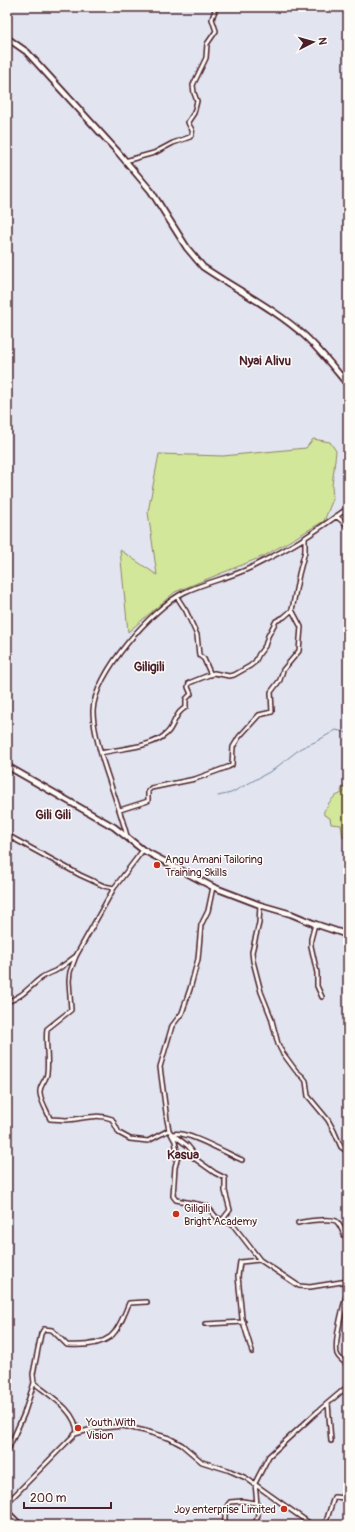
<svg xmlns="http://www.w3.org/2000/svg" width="355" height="1532" font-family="Pangolin,sans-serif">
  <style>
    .green { fill: #d3e79b; stroke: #8e8363 }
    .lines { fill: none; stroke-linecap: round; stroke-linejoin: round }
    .stream { stroke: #7686a2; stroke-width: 1 }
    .street-casing { stroke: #4a1f2b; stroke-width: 6 }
    .secondary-casing { stroke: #4a1f2b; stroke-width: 8 }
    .street { stroke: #fdfcf7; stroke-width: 3 }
    .secondary { stroke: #fdfcf7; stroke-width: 4.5 }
    .poi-dot { fill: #c8321e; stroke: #fdfcf7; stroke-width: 1.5 }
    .labels { text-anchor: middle; stroke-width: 3; stroke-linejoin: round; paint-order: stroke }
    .poi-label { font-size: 11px; fill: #4a1f2b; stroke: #fdfcf7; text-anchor: start }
    .quarter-label { font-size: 13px; font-weight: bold; fill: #4a1f2b; stroke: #fdfcf7 }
  </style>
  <rect width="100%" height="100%" fill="#e2e5f0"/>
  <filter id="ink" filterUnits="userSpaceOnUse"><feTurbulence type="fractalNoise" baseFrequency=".025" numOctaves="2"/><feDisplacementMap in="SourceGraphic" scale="8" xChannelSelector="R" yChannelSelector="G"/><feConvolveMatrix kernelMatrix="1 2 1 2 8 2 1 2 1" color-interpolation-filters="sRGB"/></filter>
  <g filter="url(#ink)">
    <!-- green -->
    <path class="green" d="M313,439L330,442L336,451L332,486L333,499L324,521L264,556L175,592L128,632L120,550L157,575L148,512L159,454L223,456L306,448Z
      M343,787H346L345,792L347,793L348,792V840L347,838L343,837L341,825L331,824L330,818L324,815C323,811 325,808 329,806L328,804L334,797L342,793L341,790Z"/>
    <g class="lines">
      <!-- stream -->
      <path class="stream" d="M218,796L231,793L273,770L301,748L317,741L336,730L348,733"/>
      <!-- street casing -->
      <g class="street-casing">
        <path id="street" d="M7,48L9,40
          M125,161L154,153L173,143L190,137C196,130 189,128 188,122L194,113L197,101L194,93L193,85L206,58L207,44L216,31L212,19L216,7
          M336,516L348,526
          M177,597L186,611L197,635L199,655L204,659L211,675
          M101,753C120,748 151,748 166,734C172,729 173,722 177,716C179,712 183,709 186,707V699L191,694L188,687L189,683L214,673L229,676L234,675L250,666L255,662L259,654L265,646L268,636L276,621L284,617L292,610
          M120,810L148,801V791L151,788L195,779L228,767L232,765L233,747L239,737L259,715L272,712L271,692L280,680L283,670L299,651L301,627L292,610L299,574L305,551V538
          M7,835L80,875L104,886L114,888L143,850
          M127,836C120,810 110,784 102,758C98,743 93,727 93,711C94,674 153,607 185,592C206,582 229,578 250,568C269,558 288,549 306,537C320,528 334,518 348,508
          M213,887L208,911L201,925L198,959L190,989L182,1013L172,1026L160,1067L167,1120L169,1130L175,1141L178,1156L175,1167L173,1196L176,1200L207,1206L216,1217L233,1225L260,1260L299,1286L310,1287L348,1281
          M114,888L76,956L70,972L69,981L71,1010L47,1029C45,1043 49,1058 47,1073C47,1080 39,1085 40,1093C41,1102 47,1110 50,1119C56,1119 61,1120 66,1120C82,1119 96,1113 112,1119L119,1133L130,1139L148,1141L169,1130
          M260,905L259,923L252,952L253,961L261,992L271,1017L278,1044L282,1052L296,1071L303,1077L306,1081L308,1096L328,1120L334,1131L341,1147L348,1152
          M315,924L311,939V946L317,973V986L322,997
          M7,1002C24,996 28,988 41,978C45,975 50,973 55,971C62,967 69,961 76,956
          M171,1133L188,1146L192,1151L194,1158L215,1173L225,1178V1191L230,1210L223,1219
          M173,1134C186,1130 228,1154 242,1160
          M298,1223C305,1221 329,1218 336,1221C340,1224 342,1230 344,1235L348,1236
          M348,1289C344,1303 334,1341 337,1354C339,1359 344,1362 348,1365
          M205,1324L244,1322
          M252,1352L242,1318L238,1276L240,1262L260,1260
          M328,1403L331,1441
          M77,1433C77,1411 49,1395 34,1383L33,1374L41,1334L44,1329L52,1330L67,1345C81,1346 99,1345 110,1337C119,1330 125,1313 129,1303L147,1302
          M7,1452L24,1414L34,1383
          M7,1503L75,1434L92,1429L123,1426L145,1431L169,1438L182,1445L202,1462L228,1470L246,1478L312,1525
          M225,1525C225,1517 224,1508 230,1502L242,1501L256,1503
          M255,1525L258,1515L255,1483L269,1456L316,1413L348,1386
          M325,1525L334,1497L346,1498V1479L348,1476"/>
      </g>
      <!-- secondary casing -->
      <g class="secondary-casing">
        <path id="secondary" d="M7,38L27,52L117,151L151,191L187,248L203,267C237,290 275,309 305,336C321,351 334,368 348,385
          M7,766L114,827L143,850L213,887L260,905L291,914L315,924L348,935
          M7,1512L20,1525"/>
      </g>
      <!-- street -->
      <use href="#street" class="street"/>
      <!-- secondary -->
      <use href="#secondary" class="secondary"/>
    </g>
  </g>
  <!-- markers -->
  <g class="poi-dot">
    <circle cx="157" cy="865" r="4"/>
    <circle cx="176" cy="1214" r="4"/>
    <circle cx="78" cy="1428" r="4"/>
    <circle cx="284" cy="1509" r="4"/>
  </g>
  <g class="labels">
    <!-- poi labels -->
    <g class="poi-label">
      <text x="165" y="863">Angu Amani Tailoring<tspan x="165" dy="13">Training Skills</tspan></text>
      <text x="184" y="1212">Giligili<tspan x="184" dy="13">Bright Academy</tspan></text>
      <text x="86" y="1426">Youth With<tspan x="86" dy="13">Vision</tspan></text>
      <text x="276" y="1513" text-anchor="end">Joy enterprise Limited</text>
    </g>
    <!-- quarter labels -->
    <g class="quarter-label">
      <text x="265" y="365">Nyai Alivu</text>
      <text x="149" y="671">Giligili</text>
      <text x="53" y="819">Gili Gili</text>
      <text x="183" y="1159">Kasua</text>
    </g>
  </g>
  <!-- margin -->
  <rect width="355" height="1532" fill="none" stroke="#fdfcf7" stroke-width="24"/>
  <rect x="12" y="12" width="331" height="1508" fill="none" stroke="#4a1f2b" stroke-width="1.5" filter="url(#ink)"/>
  <!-- north arrow -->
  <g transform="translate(313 42) rotate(84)" stroke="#fdfcf7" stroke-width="3" paint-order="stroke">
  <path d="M0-3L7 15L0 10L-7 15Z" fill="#4a1f2b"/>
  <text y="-6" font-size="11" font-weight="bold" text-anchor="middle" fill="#4a1f2b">N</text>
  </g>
  <!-- scale -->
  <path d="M24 1502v6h87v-6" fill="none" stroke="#4a1f2b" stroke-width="2"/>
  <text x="30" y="1502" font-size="12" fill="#4a1f2b" stroke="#fdfcf7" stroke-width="3" paint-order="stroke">200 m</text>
</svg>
